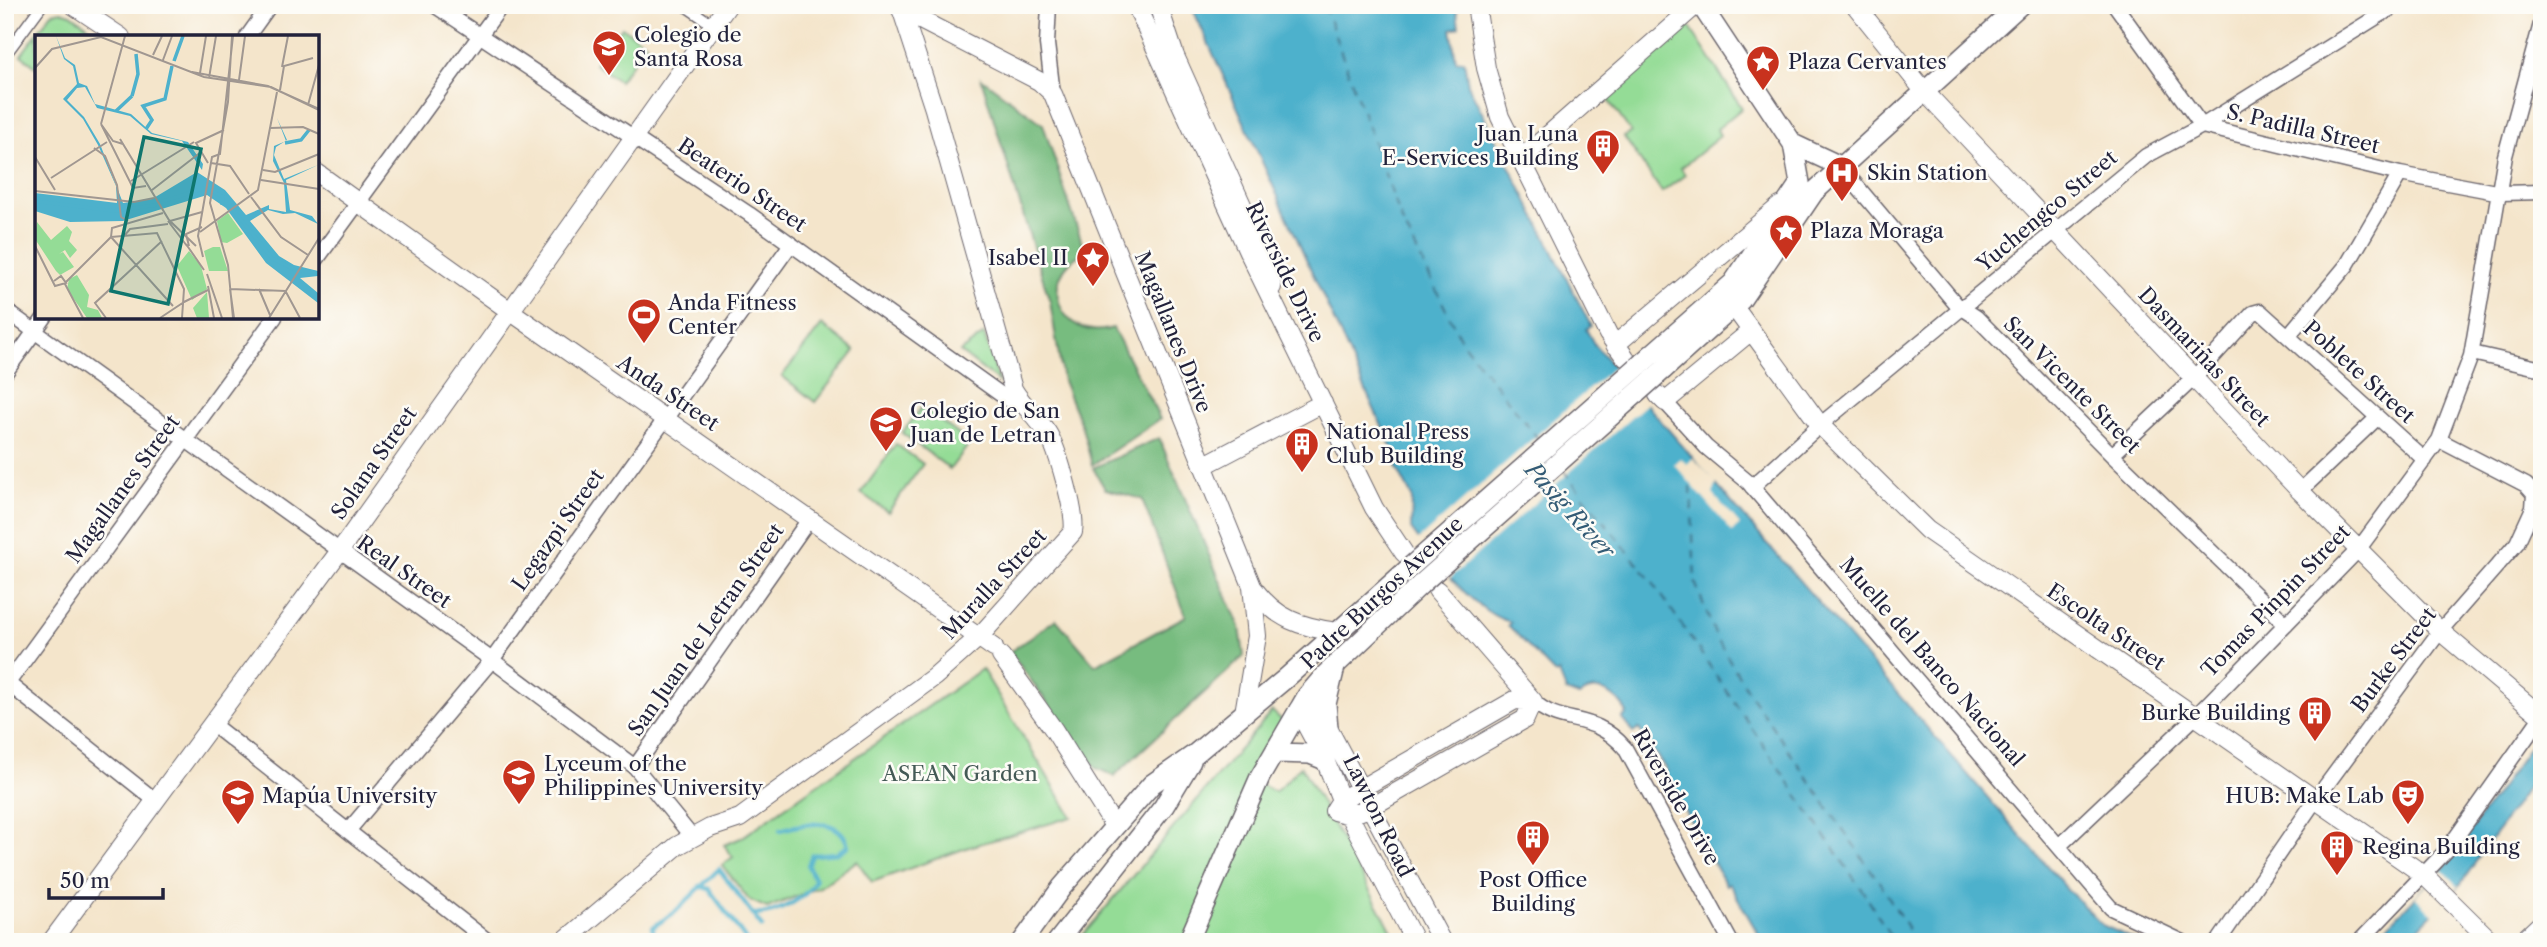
<svg xmlns="http://www.w3.org/2000/svg" width="2547" height="947" font-family="'Libre Caslon Text',serif">
  <style>
    .green { fill: #94dc96; stroke: #5b7f68; stroke-width: 2 }
    .forest { fill: #77bc7f; stroke: #4c6f5d; stroke-width: 2 }
    .water { fill: #4db1cc; stroke: #386a84; stroke-width: 2 }
    .pier { fill: #f4e5cb }
    .lines { fill: none; stroke-linecap: round; stroke-linejoin: round }
    .stream { stroke: #4db1cc; stroke-width: 4.5 }
    .ferry { stroke: #335b75; stroke-width: 2; stroke-dasharray: 9 7; stroke-linecap: butt }
    .pedestrian-casing { stroke: #6c666d; stroke-width: 13 }
    .minor-casing { stroke: #6c666d; stroke-width: 17 }
    .tertiary-casing { stroke: #6c666d; stroke-width: 20 }
    .secondary-casing { stroke: #6c666d; stroke-width: 22 }
    .primary-casing { stroke: #6c666d; stroke-width: 25 }
    .pedestrian { stroke: #fff; stroke-width: 10 }
    .minor { stroke: #fff; stroke-width: 14 }
    .tertiary { stroke: #fff; stroke-width: 18 }
    .secondary { stroke: #fff; stroke-width: 19 }
    .primary { stroke: #fff; stroke-width: 23 }
    .secondary-bridge-casing { stroke: #6c666d; stroke-width: 22; stroke-linecap: butt }
    .secondary-bridge { stroke: #fff; stroke-width: 19 }
    .labels { text-anchor: middle; stroke-width: 5; stroke-linejoin: round; paint-order: stroke }
    .poi-label { font-size: 21px; fill: #22223b; stroke: #fdfcf7; text-anchor: start }
    .street-label { font-size: 21px; fill: #22223b; stroke: #fdfcf7 }
    .park-label { font-size: 21px; fill: #445a56; stroke: #fdfcf7 }
    .water-label { font-size: 23px; font-style: italic; fill: #335b75; stroke: #fdfcf7 }
    .inset-river { fill: none; stroke: #4db1cc; stroke-width: 3.5 }
    .inset-road { fill: none; stroke: #a09791; stroke-width: 2 }
    .view { fill: #0f766e; fill-opacity: 0.15; stroke: #0f766e; stroke-width: 3.5 }
    .inset-edge { fill: none; stroke: #22223b; stroke-width: 3.5 }
  </style>
  <rect width="100%" height="100%" fill="#fdfcf7"/>
  <filter id="ink" filterUnits="userSpaceOnUse"><feTurbulence type="fractalNoise" baseFrequency=".0143" numOctaves="2"/><feDisplacementMap in="SourceGraphic" scale="14" xChannelSelector="R" yChannelSelector="G"/><feConvolveMatrix kernelMatrix="1 2 1 2 8 2 1 2 1" color-interpolation-filters="sRGB"/></filter>
  <filter id="wash" filterUnits="userSpaceOnUse"><feTurbulence type="fractalNoise" baseFrequency=".00686" numOctaves="4" result="noise"/><feDisplacementMap in="SourceGraphic" scale="28" xChannelSelector="R" yChannelSelector="G"/><feGaussianBlur stdDeviation="1.57" result="paint"/><feColorMatrix in="noise" values="0 0 0 0 0 0 0 0 0 0 0 0 0 0 0 0 0 1.4 0 .05"/><feComposite in="paint" operator="in"/></filter>
  <g filter="url(#wash)">
    <rect width="100%" height="100%" fill="#f4e5cb"/>
    <!-- green -->
    <path class="green" d="M61,11L71,14L103,37H37V68L21,55L52,13Z
      M1689,26L1742,108L1717,129L1720,136L1681,168L1685,175L1662,192L1624,137L1631,132L1606,97Z
      M622,27L646,44L619,81L595,64Z
      M822,325L855,351L815,402L782,376Z
      M984,334L999,382L960,352Z
      M922,407L970,443L950,469L902,433Z
      M896,444L923,464L888,512L861,493Z
      M982,669L1072,817L969,847L872,882L857,861L820,887L767,908L749,900L722,865L733,857L724,845L741,838Z
      M1272,711L1284,722L1254,781L1275,792L1301,766L1398,942H1077Z"/>
    <!-- forest -->
    <path class="forest" d="M981,78L1043,124L1085,252C1034,276 1060,344 1113,328L1160,419L1092,465L1082,427L1063,381L1050,302Z
      M1159,438L1240,627L1244,656L1114,776L1096,768L1010,652L1056,619L1095,665L1186,616L1142,499L1105,489L1093,468Z"/>
    <!-- water -->
    <path class="water" d="M1191,5H1456L1459,27L1451,29L1456,61L1464,60L1468,85L1591,326L1586,329L1594,344L2068,890L2102,925L2140,942H1763L1729,883L1726,885L1664,773L1667,771L1639,729L1633,733L1622,719L1627,713C1618,695 1597,681 1579,696L1566,691L1559,672L1555,674L1508,625L1511,622C1478,616 1430,556 1411,529L1412,497L1396,466L1399,464Z
      M2542,729V766L2459,886L2405,942H2372L2443,869Z"/>
    <!-- pier -->
    <path class="pier" d="M1617,364L1649,402L1449,579L1416,542Z
      M1681,458L1687,464L1693,458L1717,483L1713,494L1740,525L1732,532L1674,464Z
      M2443,870L2459,886L2434,915L2415,897Z"/>
    <g class="lines">
      <!-- stream -->
      <path class="stream" d="M700,886L709,889L746,940
        M752,914C771,917 808,899 815,880L808,866L812,855L837,853L848,846C840,814 802,824 780,830
        M653,942V927L675,912L719,869L762,927"/>
      <!-- ferry -->
      <path class="ferry" d="M1324,5L1402,221L1462,342L1540,441
        M1563,470L1656,587L1866,896L1894,942
        M1691,486L1695,582L1716,637L1749,693L1882,886L1916,942"/>
    </g>
  </g>
  <g filter="url(#ink)">
    <g class="lines">
      <!-- pedestrian casing -->
      <g class="pedestrian-casing">
        <path id="pedestrian" d="M684,5L713,25
          M5,55L42,5"/>
      </g>
      <!-- minor casing -->
      <g class="minor-casing">
        <path id="minor" d="M434,5L749,214L1010,401L1022,406
          M1049,5L1047,44L1053,94
          M2115,5L2202,126L2400,174L2501,193L2542,192
          M247,37L270,5
          M1840,166L1956,304L1976,317L2112,455L2286,624
          M317,259L502,5
          M5,310L492,660L635,767L692,837
          M2288,336L2347,265L2400,174
          M2472,353L2542,369
          M5,373L45,317
          M1665,402L1706,447L1748,482L2111,908L2183,942
          M2112,455L2193,379L2253,313L2260,311L2425,460
          M1752,487L1820,425L2146,156L2202,126L2396,5
          M2300,491L2377,418
          M5,681L156,801
          M5,687L275,317
          M1533,701C1562,728 1592,710 1625,748L1731,942
          M212,724L489,942
          M635,767L810,518
          M348,831L492,660L791,244
          M2059,846L2196,716L2358,550L2439,440L2471,356L2505,156L2542,20
          M2218,942L2316,799L2440,631L2517,543L2533,508L2534,494L2526,485L2439,440
          M2359,942L2447,850L2541,717"/>
      </g>
      <!-- tertiary casing -->
      <g class="tertiary-casing">
        <path id="tertiary" d="M73,5L121,37
          M1136,5L1248,251L1374,508L1404,553
          M1158,5L1175,56L1269,265L1272,287
          M1476,5L1486,68L1500,117L1608,334L1625,357
          M1855,5L1925,92L2300,491L2440,631L2542,717
          M901,10L1039,81L1053,94L1252,586L1257,636L1244,713
          M1521,159L1696,5
          M317,173L510,311L994,648
          M1734,307L1820,425L1927,530L2424,875L2492,942
          M1615,345L1780,206
          M1658,395L1665,402L1751,331
          M1203,466L1323,403
          M1254,589C1276,619 1301,627 1337,632
          M1437,590L1533,701
          M1001,656L1054,730L1114,826
          M1307,696L1328,728L1442,942
          M1515,700L1533,701L1525,719L1369,808L1350,815L1334,811L1341,800Z
          M1298,710L1325,760L1341,800L1415,942
          M51,942L339,552L728,5
          M563,942L677,846L710,828L740,818L934,677L979,637L1073,532C1077,515 1057,447 1047,432C1036,416 1023,406 1013,389L934,109L900,5"/>
      </g>
      <!-- secondary casing -->
      <g class="secondary-casing">
        <path id="secondary" d="M1793,144L1840,166
          M1650,356L1733,283L1800,183L1793,144L1701,5
          M1663,370L1741,300L1814,192L2020,5
          M1328,728L1326,704L1335,667
          M1276,753L1310,754L1325,760
          M1022,942L1062,887L1152,784L1195,754L1285,679L1408,569
          M1057,942L1164,806L1191,761
          M1188,942L1260,777L1307,696L1325,675L1421,584"/>
      </g>
      <!-- primary casing -->
      <g class="primary-casing">
        <path id="primary" d="M2525,942L2542,926"/>
      </g>
      <!-- pedestrian -->
      <use href="#pedestrian" class="pedestrian"/>
      <!-- minor -->
      <use href="#minor" class="minor"/>
      <!-- tertiary -->
      <use href="#tertiary" class="tertiary"/>
      <!-- secondary -->
      <use href="#secondary" class="secondary"/>
      <!-- primary -->
      <use href="#primary" class="primary"/>
      <!-- secondary-bridge casing -->
      <g class="secondary-bridge-casing">
        <path id="secondary-bridge" d="M1408,569L1650,356
          M1421,584L1663,370"/>
      </g>
      <!-- secondary-bridge -->
      <use href="#secondary-bridge" class="secondary-bridge"/>
    </g>
  </g>
  <!-- icons -->
  <defs>
    <g id="university-pin" transform="scale(1.75)"><path d="M0 17L-7.5 6A9.5 9.5 0 1 1 7.5 6Z" fill="#c8321e" stroke="#fdfcf7"/><path d="M0-5L7-2L0 1L-7-2ZM-4 1L0 2.5L4 1V4Q0 6-4 4Z" fill="#fff"/></g>
    <g id="sight-pin" transform="scale(1.75)"><path d="M0 17L-7.5 6A9.5 9.5 0 1 1 7.5 6Z" fill="#c8321e" stroke="#fdfcf7"/><path d="M0-6L1.8-2.2L6-1.7L2.9 1.2L3.7 5.4L0 3.3L-3.7 5.4L-2.9 1.2L-6-1.7L-1.8-2.2Z" fill="#fff"/></g>
    <g id="building-pin" transform="scale(1.75)"><path d="M0 17L-7.5 6A9.5 9.5 0 1 1 7.5 6Z" fill="#c8321e" stroke="#fdfcf7"/><path d="M-4-6H4V6H1V3H-1V6H-4ZM-2.5-4.3h1.7v1.8h-1.7ZM.8-4.3h1.7v1.8H.8ZM-2.5-1h1.7V.8h-1.7ZM.8-1h1.7V.8H.8Z" fill="#fff"/></g>
    <g id="hospital-pin" transform="scale(1.75)"><path d="M0 17L-7.5 6A9.5 9.5 0 1 1 7.5 6Z" fill="#c8321e" stroke="#fdfcf7"/><path d="M-5-5h3v3.5h4V-5h3V5h-3V1.5h-4V5h-3Z" fill="#fff"/></g>
    <g id="stadium-pin" transform="scale(1.75)"><path d="M0 17L-7.5 6A9.5 9.5 0 1 1 7.5 6Z" fill="#c8321e" stroke="#fdfcf7"/><path d="M0-5a6.5 5 0 1 0 0 10a6.5 5 0 1 0 0-10ZM-3.5-1.8h7v3.6h-7Z" fill="#fff"/></g>
    <g id="theatre-pin" transform="scale(1.75)"><path d="M0 17L-7.5 6A9.5 9.5 0 1 1 7.5 6Z" fill="#c8321e" stroke="#fdfcf7"/><path d="M-5-5.5Q0-4 5-5.5V0Q5 5 0 6Q-5 5-5 0ZM-3.3-2.5H-1v1.5H-3.3ZM1-2.5H3.3v1.5H1ZM-2.8 1Q0 5.5 2.8 1Z" fill="#fff"/></g>
  </defs>
  <g fill-rule="evenodd">
    <use href="#university-pin" x="609" y="47"/>
    <use href="#sight-pin" x="1763" y="62"/>
    <use href="#building-pin" x="1603" y="146"/>
    <use href="#hospital-pin" x="1842" y="173"/>
    <use href="#sight-pin" x="1786" y="231"/>
    <use href="#sight-pin" x="1093" y="258"/>
    <use href="#stadium-pin" x="644" y="315"/>
    <use href="#university-pin" x="886" y="423"/>
    <use href="#building-pin" x="1302" y="444"/>
    <use href="#building-pin" x="2315" y="713"/>
    <use href="#university-pin" x="519" y="776"/>
    <use href="#university-pin" x="238" y="796"/>
    <use href="#theatre-pin" x="2408" y="796"/>
    <use href="#building-pin" x="1533" y="837"/>
    <use href="#building-pin" x="2337" y="847"/>
  </g>
  <g class="labels">
    <!-- poi labels -->
    <g class="poi-label">
      <text x="634" y="42">Colegio de<tspan x="634" dy="24">Santa Rosa</tspan></text>
      <text x="1788" y="69">Plaza Cervantes</text>
      <text x="1578" y="141" text-anchor="end">Juan Luna<tspan x="1578" dy="24">E-Services Building</tspan></text>
      <text x="1867" y="180">Skin Station</text>
      <text x="1810" y="238">Plaza Moraga</text>
      <text x="1068" y="265" text-anchor="end">Isabel II</text>
      <text x="668" y="310">Anda Fitness<tspan x="668" dy="24">Center</tspan></text>
      <text x="910" y="418">Colegio de San<tspan x="910" dy="24">Juan de Letran</tspan></text>
      <text x="1326" y="439">National Press<tspan x="1326" dy="24">Club Building</tspan></text>
      <text x="2290" y="720" text-anchor="end">Burke Building</text>
      <text x="544" y="771">Lyceum of the<tspan x="544" dy="24">Philippines University</tspan></text>
      <text x="262" y="803">Mapúa University</text>
      <text x="2384" y="803" text-anchor="end">HUB: Make Lab</text>
      <text x="2362" y="854">Regina Building</text>
      <text x="1533" y="887" text-anchor="middle">Post Office<tspan x="1533" dy="24">Building</tspan></text>
    </g>
    <!-- street labels -->
    <g class="street-label">
      <text transform="translate(2303 129) rotate(13)" y="7">S. Padilla Street</text>
      <text transform="translate(742 185) rotate(34)" y="7">Beaterio Street</text>
      <text transform="translate(2047 211) rotate(-40)" y="7">Yuchengco Street</text>
      <text transform="translate(1285 272) rotate(64)" y="7">Riverside Drive</text>
      <text transform="translate(1173 332) rotate(68)" y="7">Magallanes Drive</text>
      <text transform="translate(2204 357) rotate(47)" y="7">Dasmariñas Street</text>
      <text transform="translate(2359 372) rotate(42)" y="7">Poblete Street</text>
      <text transform="translate(2072 385) rotate(45)" y="7">San Vicente Street</text>
      <text transform="translate(668 393) rotate(34)" y="7">Anda Street</text>
      <text transform="translate(374 463) rotate(-55)" y="7">Solana Street</text>
      <text transform="translate(123 489) rotate(-54)" y="7">Magallanes Street</text>
      <text transform="translate(558 530) rotate(-55)" y="7">Legazpi Street</text>
      <text transform="translate(404 572) rotate(35)" y="7">Real Street</text>
      <text transform="translate(994 584) rotate(-47)" y="7">Muralla Street</text>
      <text transform="translate(1382 593) rotate(-43)" y="7">Padre Burgos Avenue</text>
      <text transform="translate(2276 601) rotate(-46)" y="7">Tomas Pinpin Street</text>
      <text transform="translate(2106 627) rotate(34)" y="7">Escolta Street</text>
      <text transform="translate(706 630) rotate(-55)" y="7">San Juan de Letran Street</text>
      <text transform="translate(2394 660) rotate(-53)" y="7">Burke Street</text>
      <text transform="translate(1932 662) rotate(49)" y="7">Muelle del Banco Nacional</text>
      <text transform="translate(1676 797) rotate(60)" y="7">Riverside Drive</text>
      <text transform="translate(1378 816) rotate(64)" y="7">Lawton Road</text>
    </g>
    <!-- park labels -->
    <g class="park-label">
      <text x="960" y="781">ASEAN Garden</text>
    </g>
    <!-- water labels -->
    <g class="water-label">
      <text transform="translate(1570 510) rotate(48)" y="8">Pasig River</text>
    </g>
  </g>
  <!-- overview -->
  <g transform="translate(35 35)">
    <rect width="284" height="284" fill="#f4e5cb"/>
    <path d="M193,178L208,199L192,208L186,207L182,186ZM2,187L16,205L32,191L37,197L34,206L42,215L35,223L30,215L24,219L28,217L39,232L25,240L21,236L0,204ZM178,212H185L193,236H174L169,216ZM154,216L166,231L172,254L157,265L142,231ZM42,240L54,260L52,272L63,275L67,283H52L32,254L34,244ZM172,257L174,283H162L158,273Z" fill="#94dc96"/>
    <path d="M21,1L30,23L40,30L44,48L52,51L60,69L96,79L117,98L153,107L168,129L167,135L147,106L116,99L95,81L62,73L50,52L42,53L32,65L49,82L65,109L88,168L117,164L162,137L190,155L211,180L234,170V174L251,177L249,148L238,126L239,111L251,106L242,83L252,105L241,112L239,120L249,144L283,130L251,145L255,175L277,181L283,189L260,178L248,179L233,175L215,186L244,221L259,230L283,236V241L265,243L283,258V268L231,228L191,173L172,160L88,186L35,187L0,176V158L82,168L81,151L63,110L48,84L28,64L42,49L38,31L29,24Z" fill="#4db1cc"/>
    <path class="inset-river" d="M139,26L148,1M97,61L103,39L101,19M81,76L97,61M111,94L117,85L108,71L130,64L137,31M250,108L266,105L274,95M175,155L188,162L187,170M0,166L79,176L121,170M126,167L170,153M199,176L237,223L260,235L284,238"/>
    <path class="inset-road" d="M197,1L193,67L175,168L193,230L198,283M118,20L127,1M128,25L137,1M247,32L253,1M0,33L17,14L66,2L169,42L236,52L284,75M157,37L233,51L284,74M165,38L171,1M174,43L181,1M204,45L210,1M245,55L249,31L278,23M273,70L284,30M66,89L98,153L111,151M66,89L90,1M66,89L78,106L88,109M235,93L268,92L284,99M85,104L134,185L161,211M59,113L70,121L82,150L86,182L93,186M0,122L20,155M173,128L161,108L189,95M176,128L195,131L214,159M228,135L240,137L284,119M16,143L72,107M226,145L284,154M96,146L159,107M117,155L166,117M0,156L99,167L119,163M216,162L246,202L273,220M133,186L152,211M135,186L167,177M165,197L223,155L242,57M89,201L95,194L133,189M76,202L122,198L149,254L147,283M76,202L138,271M151,209L169,235M0,211L20,251L31,248L26,241L19,246M154,211L151,199L167,192M168,222L163,201L177,122L185,119L198,1M172,239L187,283M31,247L76,202L77,193L128,178M30,249L48,283M173,251L179,283M195,254L251,256M195,254L199,283M224,254L235,280M251,257L265,283M149,267L173,255M71,283L60,268L127,206M125,283L149,267M234,283L284,203"/>
    <path class="view" d="M109,102L166,114L133,269L76,256Z"/>
    <rect width="284" height="284" class="inset-edge"/>
  </g>
  <!-- margin -->
  <rect width="2547" height="947" fill="none" stroke="#fdfcf7" stroke-width="28"/>
  <!-- scale -->
  <path d="M49 888v10h114v-10" fill="none" stroke="#22223b" stroke-width="3.5"/>
  <text x="60" y="888" font-size="21" fill="#22223b" stroke="#fdfcf7" stroke-width="5" paint-order="stroke">50 m</text>
</svg>
